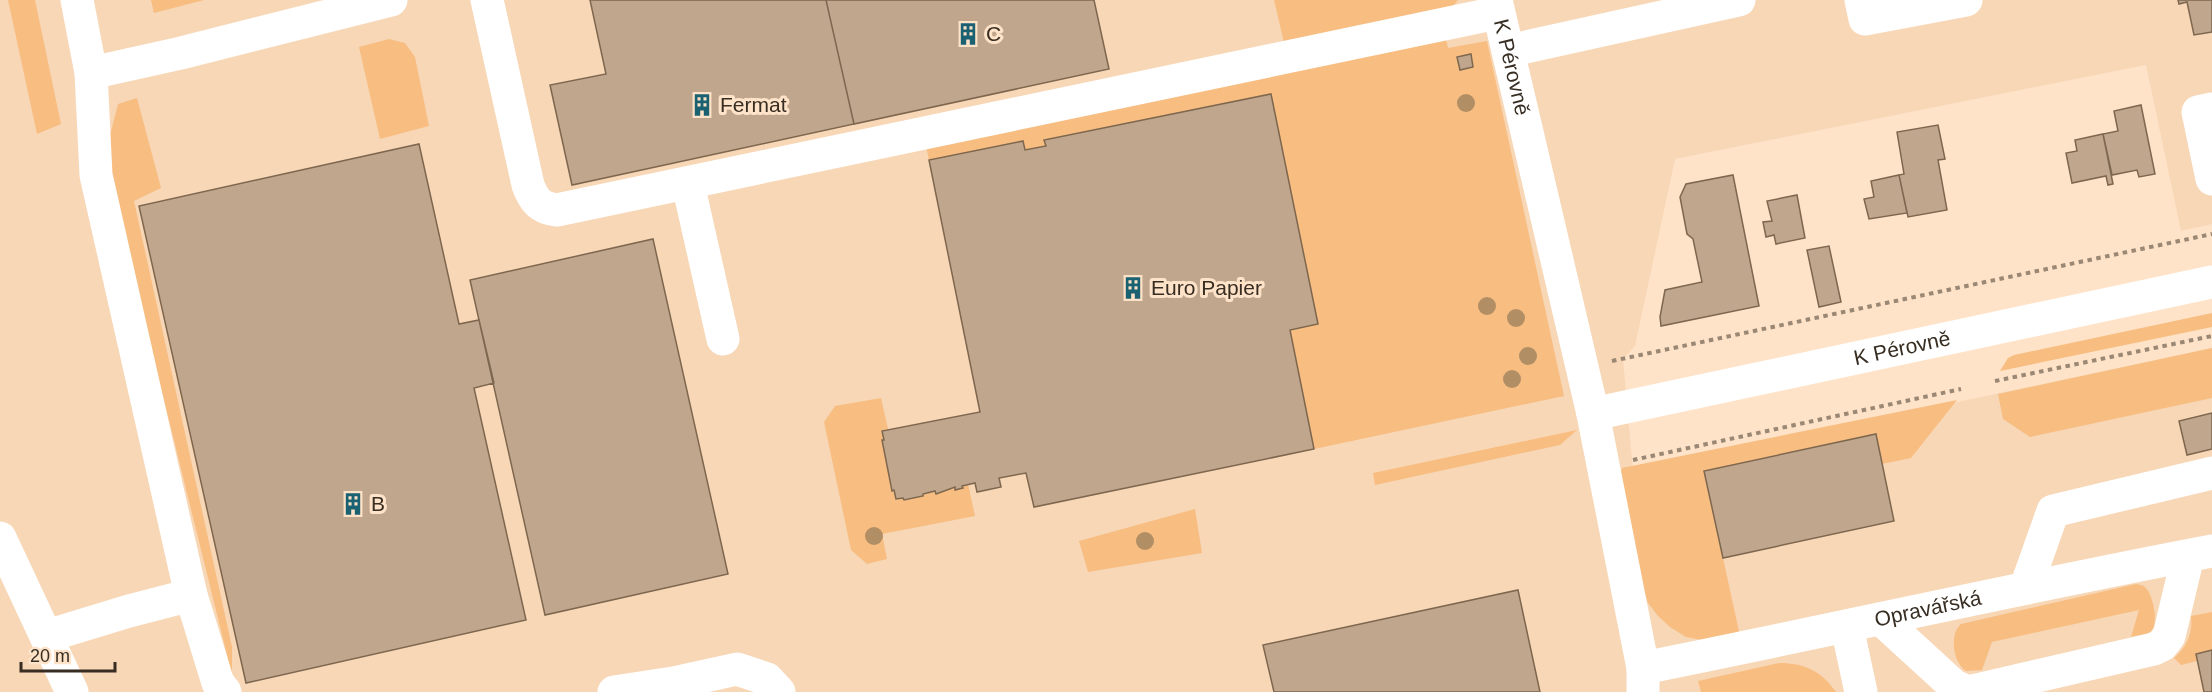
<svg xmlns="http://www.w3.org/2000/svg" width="2212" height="692" font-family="Helvetica,sans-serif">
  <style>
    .built { fill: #f8d7b6 }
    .green { fill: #f7bd81; fill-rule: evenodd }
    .building { fill: #c0a68d; stroke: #7e674f; stroke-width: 1.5 }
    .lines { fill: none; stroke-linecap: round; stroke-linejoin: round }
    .path { stroke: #9a8774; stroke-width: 4; stroke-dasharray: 4.5 4.5; stroke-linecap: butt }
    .minor { stroke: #fff; stroke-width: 33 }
    .tree { fill: #b28e65 }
    .labels { text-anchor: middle; stroke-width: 6; stroke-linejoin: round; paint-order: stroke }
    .poi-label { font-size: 21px; fill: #372d22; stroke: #fee3c8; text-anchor: start }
    .street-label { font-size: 21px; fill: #372d22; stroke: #fee3c8 }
  </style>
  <rect width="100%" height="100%" fill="#fee3c8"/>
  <!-- built -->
  <path class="built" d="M0,0H2212V224L2181,231L2146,65L1675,159L1635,346L1623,359L1633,471L2212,348V692H0Z"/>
  <!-- green -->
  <path class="green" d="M8,0H35L61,124L37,134Z
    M151,0H204L154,13Z
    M1274,0H1458L1452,7L1285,47Z
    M1445,35L1448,48L1487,41L1564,396L1314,449L1290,330L1318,324L1271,94L1045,140L1046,146L1025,150L1023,141L929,160L925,141ZM1470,54L1473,67L1460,69L1458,57Z
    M389,39L405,43L415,57L429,126L380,139L359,47Z
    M137,98L161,188L134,201L232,647V675L115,202L108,143L118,104Z
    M2212,313V327L2000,371L2008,358L2014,355Z
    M2212,348V398L2030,437L2003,419L1998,394Z
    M881,398L903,495L967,479L975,516L882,534L887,559L867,564L851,550L824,422L835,406Z
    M1957,400L1911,458L1882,464L1875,434L1704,471L1740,636L1707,641L1686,637L1670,627L1658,616L1648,603L1639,577L1620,476L1622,468Z
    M1577,430L1560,445L1375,485L1373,473Z
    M1195,509L1202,553L1088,572L1079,541Z
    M2136,584C2139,585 2143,585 2145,587C2153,594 2160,625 2150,632C2145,635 2137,635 2131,637L2139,610L1992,642L1982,670L1966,671C1953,663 1949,634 1961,624Z
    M2212,612V650L2196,654L2197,661L2181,665L2174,658C2187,647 2193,633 2191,616Z
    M1779,663C1805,663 1821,671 1836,692H1701L1698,681Z"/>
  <!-- building -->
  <path class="building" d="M590,0H826L854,124L572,185L550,85L606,74Z
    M826,0H1094L1109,69L854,124Z
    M2178,0H2212V32L2194,35L2187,2L2179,4Z
    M1471,54L1473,67L1460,70L1457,57Z
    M1271,94L1318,324L1290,330L1314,449L1034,507L1026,473L999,478L1001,487L977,492L975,483L962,486L963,488L955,490V487L936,494L935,491L923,494V496L904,500L903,498L896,499L894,490L892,491L882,440H884L882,431L980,412L929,160L1023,141L1025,150L1046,146L1044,140Z
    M2141,105L2155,174L2139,177L2137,170L2112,175L2103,134L2118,131L2114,111Z
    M1938,125L1945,159L1938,160L1947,210L1908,217L1899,175L1904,174L1897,132Z
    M2103,134L2113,184L2108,185L2106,176L2072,183L2066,153L2077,151L2075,140Z
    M419,144L459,324L479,320L494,383L474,388L526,620L246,683L139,206Z
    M1733,175L1759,306L1661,326L1660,317L1665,290L1702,282L1693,239L1687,234L1680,197L1686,184Z
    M1899,175L1907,213L1869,219L1864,199L1874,197L1871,181Z
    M1797,195L1805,238L1776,244L1774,235L1766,237L1763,222L1772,221L1767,201Z
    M653,239L728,574L545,615L470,280Z
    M1829,246L1841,302L1819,307L1807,250Z
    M2212,413V449L2187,455L2179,421Z
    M1876,434L1894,521L1723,558L1704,471Z
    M1518,590L1540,692H1274L1263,645Z
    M2212,650V692H2204L2196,654Z"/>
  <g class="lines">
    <!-- path -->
    <path class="path" d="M1612,361L2212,234
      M1995,381L2212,336
      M1633,460L1961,389"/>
    <!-- minor -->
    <g class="minor">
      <path d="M77,0L91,73L96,175L191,595L218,683L225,692"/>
      <path d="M487,0L528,185C534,201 540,208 557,210L1487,15"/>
      <path id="s1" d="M1496,0L1593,414L1643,668V692"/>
      <path d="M1861,0L1865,19L1966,0"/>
      <path d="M1508,51L1739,0"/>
      <path d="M91,73L181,53L391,0"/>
      <path d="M2212,109L2198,112L2212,179"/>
      <path d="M688,184L723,339"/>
      <path id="s2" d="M1593,414L2212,282"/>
      <path d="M0,538L72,692"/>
      <path d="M2026,587L2053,511L2212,473"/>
      <path d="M1881,619L1954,686L1968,692L2154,649L2162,645L2169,636L2188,556"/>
      <path d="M1847,627L1861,692"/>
      <path d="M47,636L129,611L191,595"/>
      <path id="s3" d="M1643,668C1833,630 2022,587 2212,551"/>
      <path d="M614,692L673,683L737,669L767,679L779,692"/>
    </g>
  </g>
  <!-- trees -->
  <g class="tree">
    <circle cx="1466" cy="103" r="9"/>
    <circle cx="1487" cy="306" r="9"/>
    <circle cx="1516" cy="318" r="9"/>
    <circle cx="1528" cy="356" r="9"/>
    <circle cx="1512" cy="379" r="9"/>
    <circle cx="874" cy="536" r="9"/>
    <circle cx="1145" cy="541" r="9"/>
  </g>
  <!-- icons -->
  <defs>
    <g id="building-bare" transform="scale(1.8)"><path d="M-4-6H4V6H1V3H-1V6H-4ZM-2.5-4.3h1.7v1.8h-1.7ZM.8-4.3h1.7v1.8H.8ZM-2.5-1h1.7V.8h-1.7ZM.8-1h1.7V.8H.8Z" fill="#1a6171" stroke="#fee3c8" stroke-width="2.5" paint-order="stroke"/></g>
  </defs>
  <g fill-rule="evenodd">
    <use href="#building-bare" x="968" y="34"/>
    <use href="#building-bare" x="702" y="105"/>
    <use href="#building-bare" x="1133" y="288"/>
    <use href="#building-bare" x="353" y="504"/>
  </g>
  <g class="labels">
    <!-- poi labels -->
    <g class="poi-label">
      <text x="986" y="41">C</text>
      <text x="720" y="112">Fermat</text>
      <text x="1151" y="295">Euro Papier</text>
      <text x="371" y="511">B</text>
    </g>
    <!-- street labels -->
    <g class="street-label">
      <text dy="7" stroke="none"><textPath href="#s1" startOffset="69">K Pérovně</textPath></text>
      <text dy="7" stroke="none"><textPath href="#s2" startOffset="316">K Pérovně</textPath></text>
      <text dy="7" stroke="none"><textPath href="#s3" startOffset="291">Opravářská</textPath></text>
    </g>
  </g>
  <!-- scale -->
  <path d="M21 662v9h94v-9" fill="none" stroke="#372d22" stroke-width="3"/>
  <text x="30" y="662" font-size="18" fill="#372d22" stroke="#fee3c8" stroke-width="4.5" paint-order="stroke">20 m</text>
</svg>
